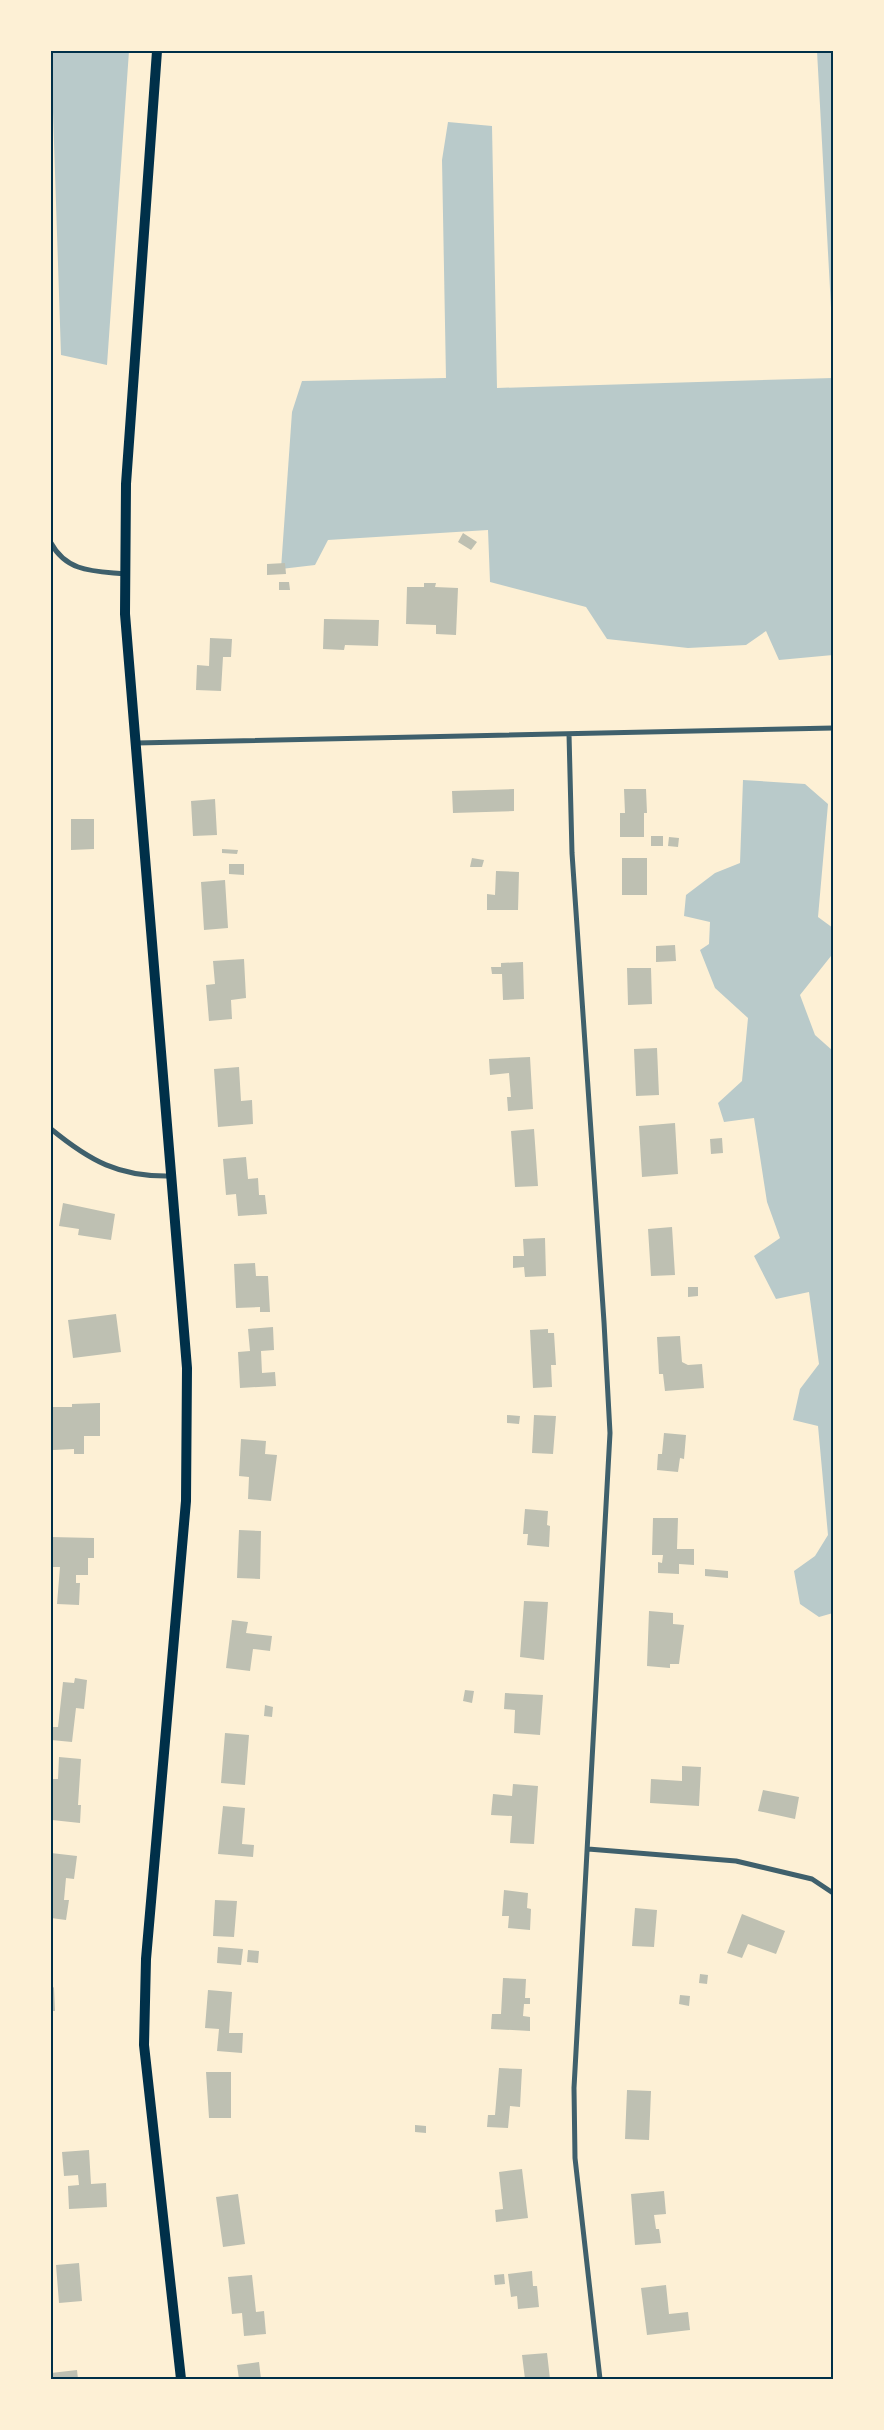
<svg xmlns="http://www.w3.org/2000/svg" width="884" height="2430" font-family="'Exo 2',sans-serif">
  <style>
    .green { fill: #b9caca }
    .building { fill: #bec0b2 }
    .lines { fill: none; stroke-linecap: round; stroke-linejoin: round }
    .minor { stroke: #3f606c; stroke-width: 5 }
    .secondary { stroke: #003049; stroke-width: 10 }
    .neatline { fill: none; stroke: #003049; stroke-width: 2 }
  </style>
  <rect width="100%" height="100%" fill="#fdf0d5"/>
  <!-- green -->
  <path class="green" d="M51,51H129L107,365L61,355Z
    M817,51H833V344Z
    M448,122L492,126L497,388L833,378V655L779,660L766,631L746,645L688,648L607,639L586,607L490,582L488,530L328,540L315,565L281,569L292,412L302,381L446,378L442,160Z
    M743,780L805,784L828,804L818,917L833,928L831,956L800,995L815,1035L833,1051V1613L819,1617L800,1604L794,1571L815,1556L828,1535L818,1426L793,1420L800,1389L819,1364L809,1292L776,1299L754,1256L780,1238L767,1202L754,1118L724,1122L718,1103L742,1081L748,1018L715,988L700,950L709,944L710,922L684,916L686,895L715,873L740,863Z"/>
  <!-- building -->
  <path class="building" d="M463,533L477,542L471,550L458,542Z
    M285,563L286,574L267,575V564Z
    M279,582H289L290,590H279Z
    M424,583H436L435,587L458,588L456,635L436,634V625L406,624L407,587H424Z
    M324,619L379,620L378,646L345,645L344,650L323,649Z
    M210,638L232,639L231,657H223L221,691L196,690L197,665L209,666Z
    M514,789V811L453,813L452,791Z
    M624,789H646L647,813H644V837H620V813H625Z
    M215,799L217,835L193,836L191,801Z
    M71,819H94V849L71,850Z
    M651,836H663V846H651Z
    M669,837L679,838L678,847L668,846Z
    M222,849L238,850L237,854L222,853Z
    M472,858L484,860L482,867H470Z
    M622,858H647V895H622Z
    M229,864H244V875L229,874Z
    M496,871L519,872L518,910H487V894L495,895Z
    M225,880L228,928L204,930L201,882Z
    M675,945L676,961L656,962V946Z
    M244,959L246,998L231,1000L232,1019L209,1021L206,985L215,984L213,961Z
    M523,962L524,999L503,1000L502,974H492L491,967H501V963Z
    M627,968H651L652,1004L628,1005Z
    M657,1048L659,1095L636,1096L634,1049Z
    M530,1057L533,1109L508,1111L507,1097H511L509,1073L490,1075L489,1059Z
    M239,1067L241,1101L252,1100L253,1124L218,1127L214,1069Z
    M675,1123L678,1174L642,1177L639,1126Z
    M534,1129L538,1186L515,1187L511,1131Z
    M722,1138L723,1153L711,1154L710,1139Z
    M246,1157L248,1179L258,1178L259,1195H265L267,1214L238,1216L236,1194L226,1195L223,1159Z
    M63,1203L115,1214L111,1240L78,1235L79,1229L59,1226Z
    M672,1227L675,1275L651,1276L648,1229Z
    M545,1238L546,1276L525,1277L524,1267L513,1268V1256H524L523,1239Z
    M255,1263L256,1276H268L270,1312H260V1307L236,1308L234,1264Z
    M688,1287H698V1296L688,1297Z
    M116,1314L121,1352L73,1358L68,1320Z
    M273,1327L274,1350L261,1351L262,1373L275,1372L276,1386L240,1388L238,1352L250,1351L248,1329Z
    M548,1329V1333H554L556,1365H551L552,1387L533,1388L530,1330Z
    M680,1336L682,1362L688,1365L702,1364L704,1388L665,1391L663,1374H659L657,1337Z
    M100,1403V1436H84V1454H74V1449L53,1450V1407H72V1404Z
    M507,1415L520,1416L519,1424L507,1423Z
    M534,1415L556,1416L553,1454L532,1453Z
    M664,1433L686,1435L684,1459L680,1458L678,1472L657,1470L658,1454H662Z
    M241,1439L266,1441L265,1454L277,1455L271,1501L248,1499L249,1477L239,1476Z
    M525,1509L548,1511L547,1525L550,1526L549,1547L527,1545L528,1534H523Z
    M653,1518H678L677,1549H694V1565L679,1564V1574L658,1573V1562L662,1563L663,1555H652Z
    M239,1530L261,1531L260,1579L237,1578Z
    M51,1537L94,1538V1558H88V1575H76V1583H80L79,1605L57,1604L60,1567H51Z
    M705,1569L728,1571V1578L705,1576Z
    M524,1601L548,1602L544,1660L520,1657Z
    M649,1611L673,1613V1624L684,1625L679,1664H670V1668L647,1666Z
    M232,1620L248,1622L246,1633L272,1636L270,1651L253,1649L250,1671L226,1668Z
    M75,1678L87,1680L84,1709L76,1708L72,1742L51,1740L52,1727H58L63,1682L74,1683Z
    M465,1690L474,1691L472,1703L463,1701Z
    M505,1693L543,1695L540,1735L514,1733L515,1710L504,1709Z
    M265,1705L273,1707L272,1717L264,1716Z
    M225,1733L249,1735L245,1785L221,1783Z
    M59,1757L81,1759L78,1805H81L80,1823L52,1820L51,1785L53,1779H58Z
    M682,1766L701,1767L699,1806L650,1803L651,1779L682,1781Z
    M513,1784L538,1786L534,1844L510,1843L512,1816L491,1815L493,1794L512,1796Z
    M763,1790L799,1797L795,1819L758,1811Z
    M223,1806L245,1808L242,1844L254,1845L253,1857L218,1854Z
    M51,1853L77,1856L74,1879L66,1878L64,1900H69L66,1920L51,1918Z
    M504,1890L528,1893L527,1908L531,1909L530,1930L508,1928L509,1916H502Z
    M215,1900L237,1901L234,1937L213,1936Z
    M635,1908L657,1910L654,1947L632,1946Z
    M742,1914L785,1931L776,1954L748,1944L742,1958L727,1953Z
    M218,1947L243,1949L241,1965L217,1963Z
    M248,1950L259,1951L258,1963L247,1962Z
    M700,1974L708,1975L707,1984L699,1983Z
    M503,1978L526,1979L525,1998H530V2004H524L523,2016L530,2017V2031L491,2029L492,2014H501Z
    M51,1984L54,1988L55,2011H51Z
    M208,1990L232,1992L229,2033H243L242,2053L217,2051L219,2029L205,2028Z
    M680,1995L690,1996L689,2006L679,2004Z
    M499,2068L522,2069L520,2107L510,2106L508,2128L487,2127L488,2115H495Z
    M206,2072H231V2118H209Z
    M627,2090L651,2091L649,2140L625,2139Z
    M415,2125L426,2126V2133L415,2132Z
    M89,2150L91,2184L106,2183L107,2207L69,2209L68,2186L79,2185L78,2175L64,2176L62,2152Z
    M522,2169L528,2218L496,2222L495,2210L503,2209L499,2172Z
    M664,2191L666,2214L654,2215L656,2229H659L661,2243L635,2245L631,2194Z
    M238,2194L245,2244L223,2247L216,2197Z
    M79,2263L82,2301L59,2303L56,2265Z
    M532,2271L533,2286H537L539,2307L518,2309L517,2296L511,2297L508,2274Z
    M504,2274L505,2284L495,2285L494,2275Z
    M252,2275L256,2312L264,2311L266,2334L244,2336L242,2313L232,2314L228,2277Z
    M666,2285L669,2314L688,2312L690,2330L647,2335L641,2288Z
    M547,2353L550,2379H525L522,2355Z
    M259,2362L261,2379H239L237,2365Z
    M77,2370L78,2379H51V2373Z"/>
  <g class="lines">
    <!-- minor -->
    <path class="minor" d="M51,543C67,573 96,571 125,574
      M569,734L572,853L604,1322L610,1433L574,2088L575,2158L600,2379
      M136,743L833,728
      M51,1129C90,1161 119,1177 170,1176
      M588,1849L736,1861L812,1879L833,1893"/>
    <!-- secondary -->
    <path class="secondary" d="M157,51L126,484L125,614L187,1368L186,1501L146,1959L144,2045L181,2379"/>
  </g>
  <!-- border -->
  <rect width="884" height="2430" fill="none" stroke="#fdf0d5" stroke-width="105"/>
  <rect x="52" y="52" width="780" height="2326" class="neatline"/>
</svg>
